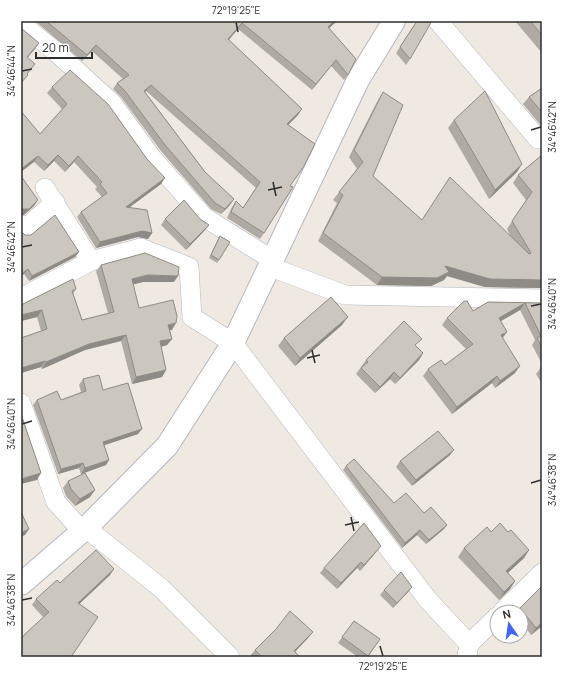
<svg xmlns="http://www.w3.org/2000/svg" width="563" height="678" font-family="Manrope,sans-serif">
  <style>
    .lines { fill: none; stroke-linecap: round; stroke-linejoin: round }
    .minor-casing { stroke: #b4b7c1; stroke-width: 20 }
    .secondary-casing { stroke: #b4b7c1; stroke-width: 24 }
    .minor { stroke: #fff; stroke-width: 19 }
    .secondary { stroke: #fff; stroke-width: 22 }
    .wall { fill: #afaba4 }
    .shaded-wall { fill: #8e8b86 }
    .building { fill: #cbc7bf; stroke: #8e8b86 }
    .ticks { fill: none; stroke: #2e2e2e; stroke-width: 1.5 }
    .neatline { fill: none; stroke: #2e2e2e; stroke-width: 1.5 }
    .ticks-label { font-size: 10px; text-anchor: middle; fill: #2e2e2e }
  </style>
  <rect width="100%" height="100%" fill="#efe9e1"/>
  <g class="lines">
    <!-- minor casing -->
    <g class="minor-casing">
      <path id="minor" d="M438,21L538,139
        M21,24L55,51L112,103L152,158L204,217L271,259
        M21,225L25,229L55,202
        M91,261L141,248L189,267L192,317L233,343L428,600L469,644
        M268,266L345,295L542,299
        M21,298L91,261L45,188
        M21,403L56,502L82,531
        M86,528L161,588L230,657
        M502,612L542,573
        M467,656L469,644L497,617"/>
    </g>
    <!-- secondary casing -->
    <g class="secondary-casing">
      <path id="secondary" d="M21,584L86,528L167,446L233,343L358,80L394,21"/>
    </g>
    <!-- minor -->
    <use href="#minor" class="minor"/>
    <!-- secondary -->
    <use href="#secondary" class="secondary"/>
  </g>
  <!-- wall -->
  <path class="wall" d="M35,21H337L329,28L348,75L344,80L331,66L312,90L238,29L229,40L298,115L288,125L291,186L264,233L260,239L227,218L232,207L236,201L243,208L256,188L146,91L145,92L230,205L221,214L211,209L161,151L121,97L113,89L117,83L123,79L92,51L82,61Z
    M417,21L410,59L406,65L396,53Z
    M515,21H542V53Z
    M52,87L161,184L129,207L152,233L148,239L138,237L96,248L77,217L81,212L102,197L95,189L97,187L74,162L65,172L54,161L44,171L34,162L40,134L62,109L47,93Z
    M542,88V127L523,104L529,97Z
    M383,92L373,176L422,220L510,235L507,229L526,200L513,183L518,175L542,155V288L485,287L447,276L444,280L431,286L377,285L318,241L337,203L333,200L339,192L357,169L349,157L378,100Z
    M454,120L517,172L489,199L448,128Z
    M165,219H200L209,225L205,230L186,250L161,225Z
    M21,231L25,235L79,252L75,257L29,281L24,274L21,276Z
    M220,236L230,242L217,263L209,258L218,239Z
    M101,265L174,282H143L133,284L139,308L172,330H170L172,339L167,345L161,347L166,370L162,377L132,384L121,341L85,350L42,369L41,367L21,373V338L41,331L37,317L21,321L76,289L73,294L82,320L108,313L96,271Z
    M488,302L542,303V364L532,345L535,340L520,310L501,321L503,338L515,373L495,388L492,383L452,414L423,376L428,369L445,365L466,349L442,325L447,318L473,311Z
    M342,325L295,366L278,346L284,338Z
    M416,346L423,353L419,360L395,384L390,379L375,393L356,374L366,360Z
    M542,366V384L536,374L541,367Z
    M83,379L103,390L138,434L104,445L109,460L106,465L81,474L79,468L58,474L33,405L37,400H61L81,392L79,385Z
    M450,455L412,486L396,467L400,461Z
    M346,466L394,503L424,513L444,529L426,544L417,535L402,548L343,470Z
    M68,481L90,497L75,506L66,496L63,488Z
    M491,532H508L529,550L524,558L508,573L515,581L510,589L499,600L458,557L464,548Z
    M377,551L360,571L357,568L337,589L320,573L324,568Z
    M114,569L110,575L79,604L43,617L32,605L36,599Z
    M412,587L408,592L393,608L380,595L384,590Z
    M520,608L542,626L531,635L521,622V612H517Z
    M354,621L380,639L368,657H358L338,643Z
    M313,632L308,638L295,652L300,657H251L250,656L255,650Z"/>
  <!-- shaded-wall -->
  <path class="shaded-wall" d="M334,21H337L324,33L328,27Z
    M242,23L238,29L224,45L228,39Z
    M39,43L35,49L23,63L27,57Z
    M96,45L92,51L82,61L87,55Z
    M336,60L331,66L312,90L316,84Z
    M151,85L146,91L140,97L144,91Z
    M302,109L298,115L283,130L287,124Z
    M58,155L54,161L44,171L48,165Z
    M38,156L34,162L21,172V169Z
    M78,156L74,162L65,172L69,166Z
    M522,164L517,172L489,199L495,190Z
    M165,178L161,184L122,213L126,207Z
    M234,199L230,205L221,214L225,209Z
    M38,200L34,206L24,215H21V210L22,209Z
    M209,225L205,230L186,250L190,244Z
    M142,231L152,233L148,239L138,237L96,248L100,242Z
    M79,252L75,257L29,281L32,276Z
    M445,266L542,280V288L485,287L447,276L444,280L431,286L377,285L382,277Z
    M28,269L24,274L21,276V274Z
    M148,275L178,276L174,282H143L127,286L132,279Z
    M525,303L520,310L494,325L499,318Z
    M42,310L37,317L21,321V315Z
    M348,317L342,325L295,366L300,358Z
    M176,323L172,330L164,331L168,325Z
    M507,332L502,339L501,335Z
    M126,335L121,341L85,350L42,369L46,362L89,344Z
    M172,339L167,345L155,348L160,341Z
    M423,353L419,360L395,384L400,378Z
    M45,361L41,367L21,373V368Z
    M520,366L515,373L495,388L500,381Z
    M166,370L162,377L132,384L136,377Z
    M394,372L390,379L375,393L380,387Z
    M497,376L492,383L452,414L457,407Z
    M142,429L138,434L99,447L103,442Z
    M454,450L450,455L412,486L416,480Z
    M109,460L106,465L81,474L85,468Z
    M83,463L79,468L58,474L61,469Z
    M41,473L37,480L21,484V479Z
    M95,490L90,497L75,506L80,499Z
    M447,525L444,529L426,544L429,540Z
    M29,529L25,535L21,537V533Z
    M420,530L417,535L402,548L405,543Z
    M381,546L377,551L360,571L364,565Z
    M529,550L524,558L501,579L506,571Z
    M361,562L357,568L337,589L341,583Z
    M114,569L110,575L74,609L78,603Z
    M515,581L510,589L499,600L504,592Z
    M412,587L408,592L393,608L397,603Z
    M542,623V626L531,635L536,628Z
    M313,632L308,638L290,657L294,651Z"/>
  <!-- building -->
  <path class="building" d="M46,21H334L328,27L356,59L348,75L336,60L316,84L242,23L228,39L302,109L287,124L315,144L304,166L290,186L293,187L264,233L231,212L236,201L243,208L260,182L151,85L144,91L205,172L234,199L225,209L215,203L165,145L125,91L117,83L129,75L96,45L87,55Z
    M417,21H432L410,59L400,47Z
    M530,21H542V35Z
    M21,28L39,43L27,57L35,64L27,74L28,75L21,83Z
    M70,70L108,104L147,159L165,178L126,207L147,210L152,233L142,231L100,242L81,212L107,193L100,184L102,182L78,156L69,166L58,155L48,165L38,156L21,169V111L40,134L67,104L52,87Z
    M542,88V112L529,97Z
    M485,91L522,164L495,190L454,120Z
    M383,92L403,105L373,176L422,220L450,177L529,254L531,253L512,221L532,192L518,175L542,155V280L490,279L445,266L449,272L437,278L382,277L323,233L343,195L339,192L363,162L354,150Z
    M21,176L38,200L29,209H22L21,210Z
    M184,200L200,219L209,225L190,244L165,219Z
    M55,215L79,252L32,276L28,269L21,274V231L25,235H31Z
    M220,236L230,242L219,260L211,255Z
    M145,253L179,267L178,276L148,275L132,279L139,308L173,300L177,316L176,323L168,325L172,339L160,341L166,370L136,377L126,335L89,344L46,362L45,361L21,368V338L47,329L42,310L21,315V305L73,279L76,289L72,291L82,320L114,312L101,265Z
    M331,297L348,317L300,358L284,338Z
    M464,301H467L473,311L488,302L542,303V348L537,338L541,336L525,303L499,318L507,332L501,335L520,366L500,381L497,376L457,407L428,369L441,360L445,365L473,344L447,318Z
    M404,321L422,339L415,345L423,353L400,378L394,372L380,387L361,368L368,362L366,360Z
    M99,375L103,390L128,383L142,429L103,442L109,460L85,468L83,463L61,469L37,400L57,391L61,400L86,391L83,379Z
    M21,414L41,473L21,479Z
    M438,431L454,450L416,480L400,461Z
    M354,459L394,503L406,493L424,513L431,507L447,525L429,540L420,530L405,543L346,466Z
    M85,473L95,490L80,499L71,489L68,481Z
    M21,512L29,529L21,533Z
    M364,523L381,546L364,565L361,562L341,583L324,568Z
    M500,523L508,532L511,530L529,550L506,571L515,581L504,592L464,548L487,527L491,532Z
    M96,550L114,569L78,603L98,617L71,657H21V639L25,634L49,612L36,599L57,580L60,583Z
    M401,572L412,587L397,603L384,590Z
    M542,586V623L536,628L520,608Z
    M290,611L313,632L294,651L300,657H262L255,650L276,629Z
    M354,621L380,639L368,656L342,637Z"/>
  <!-- ticks -->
  <path class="ticks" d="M236,22L238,32M22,71L32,69M531,130L541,127M273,182L276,196M268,190L282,187M22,247L32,245M531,306L541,304M312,350L315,363M307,358L320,355M22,424L32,421M531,483L541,480M351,517L354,531M345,525L359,522M22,600L32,598M380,646L383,656"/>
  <!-- border -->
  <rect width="563" height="678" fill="none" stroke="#ffffff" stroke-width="44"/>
  <!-- north arrow -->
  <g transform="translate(509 624) rotate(347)"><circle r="19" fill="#ffffff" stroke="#ababab"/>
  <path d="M0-3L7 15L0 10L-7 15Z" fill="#4264fb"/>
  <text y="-6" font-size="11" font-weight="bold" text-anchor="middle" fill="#2e2e2e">N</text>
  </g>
  <!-- scale -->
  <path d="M36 52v6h56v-6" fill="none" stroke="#2e2e2e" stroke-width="2"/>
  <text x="42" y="52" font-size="12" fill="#2e2e2e" stroke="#ffffff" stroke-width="3" paint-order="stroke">20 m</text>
  <rect x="22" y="22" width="519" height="634" class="neatline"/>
  <g class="ticks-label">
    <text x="236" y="14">72°19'25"E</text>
    <text transform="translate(11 71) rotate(-90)" y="4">34°46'44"N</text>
    <text transform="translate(552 127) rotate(-90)" y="4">34°46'42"N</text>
    <text transform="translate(11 247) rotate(-90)" y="4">34°46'42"N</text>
    <text transform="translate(552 304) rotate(-90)" y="4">34°46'40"N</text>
    <text transform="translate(11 424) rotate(-90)" y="4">34°46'40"N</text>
    <text transform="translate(552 480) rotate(-90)" y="4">34°46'38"N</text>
    <text transform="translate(11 600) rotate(-90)" y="4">34°46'38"N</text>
    <text x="383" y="670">72°19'25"E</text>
  </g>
</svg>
